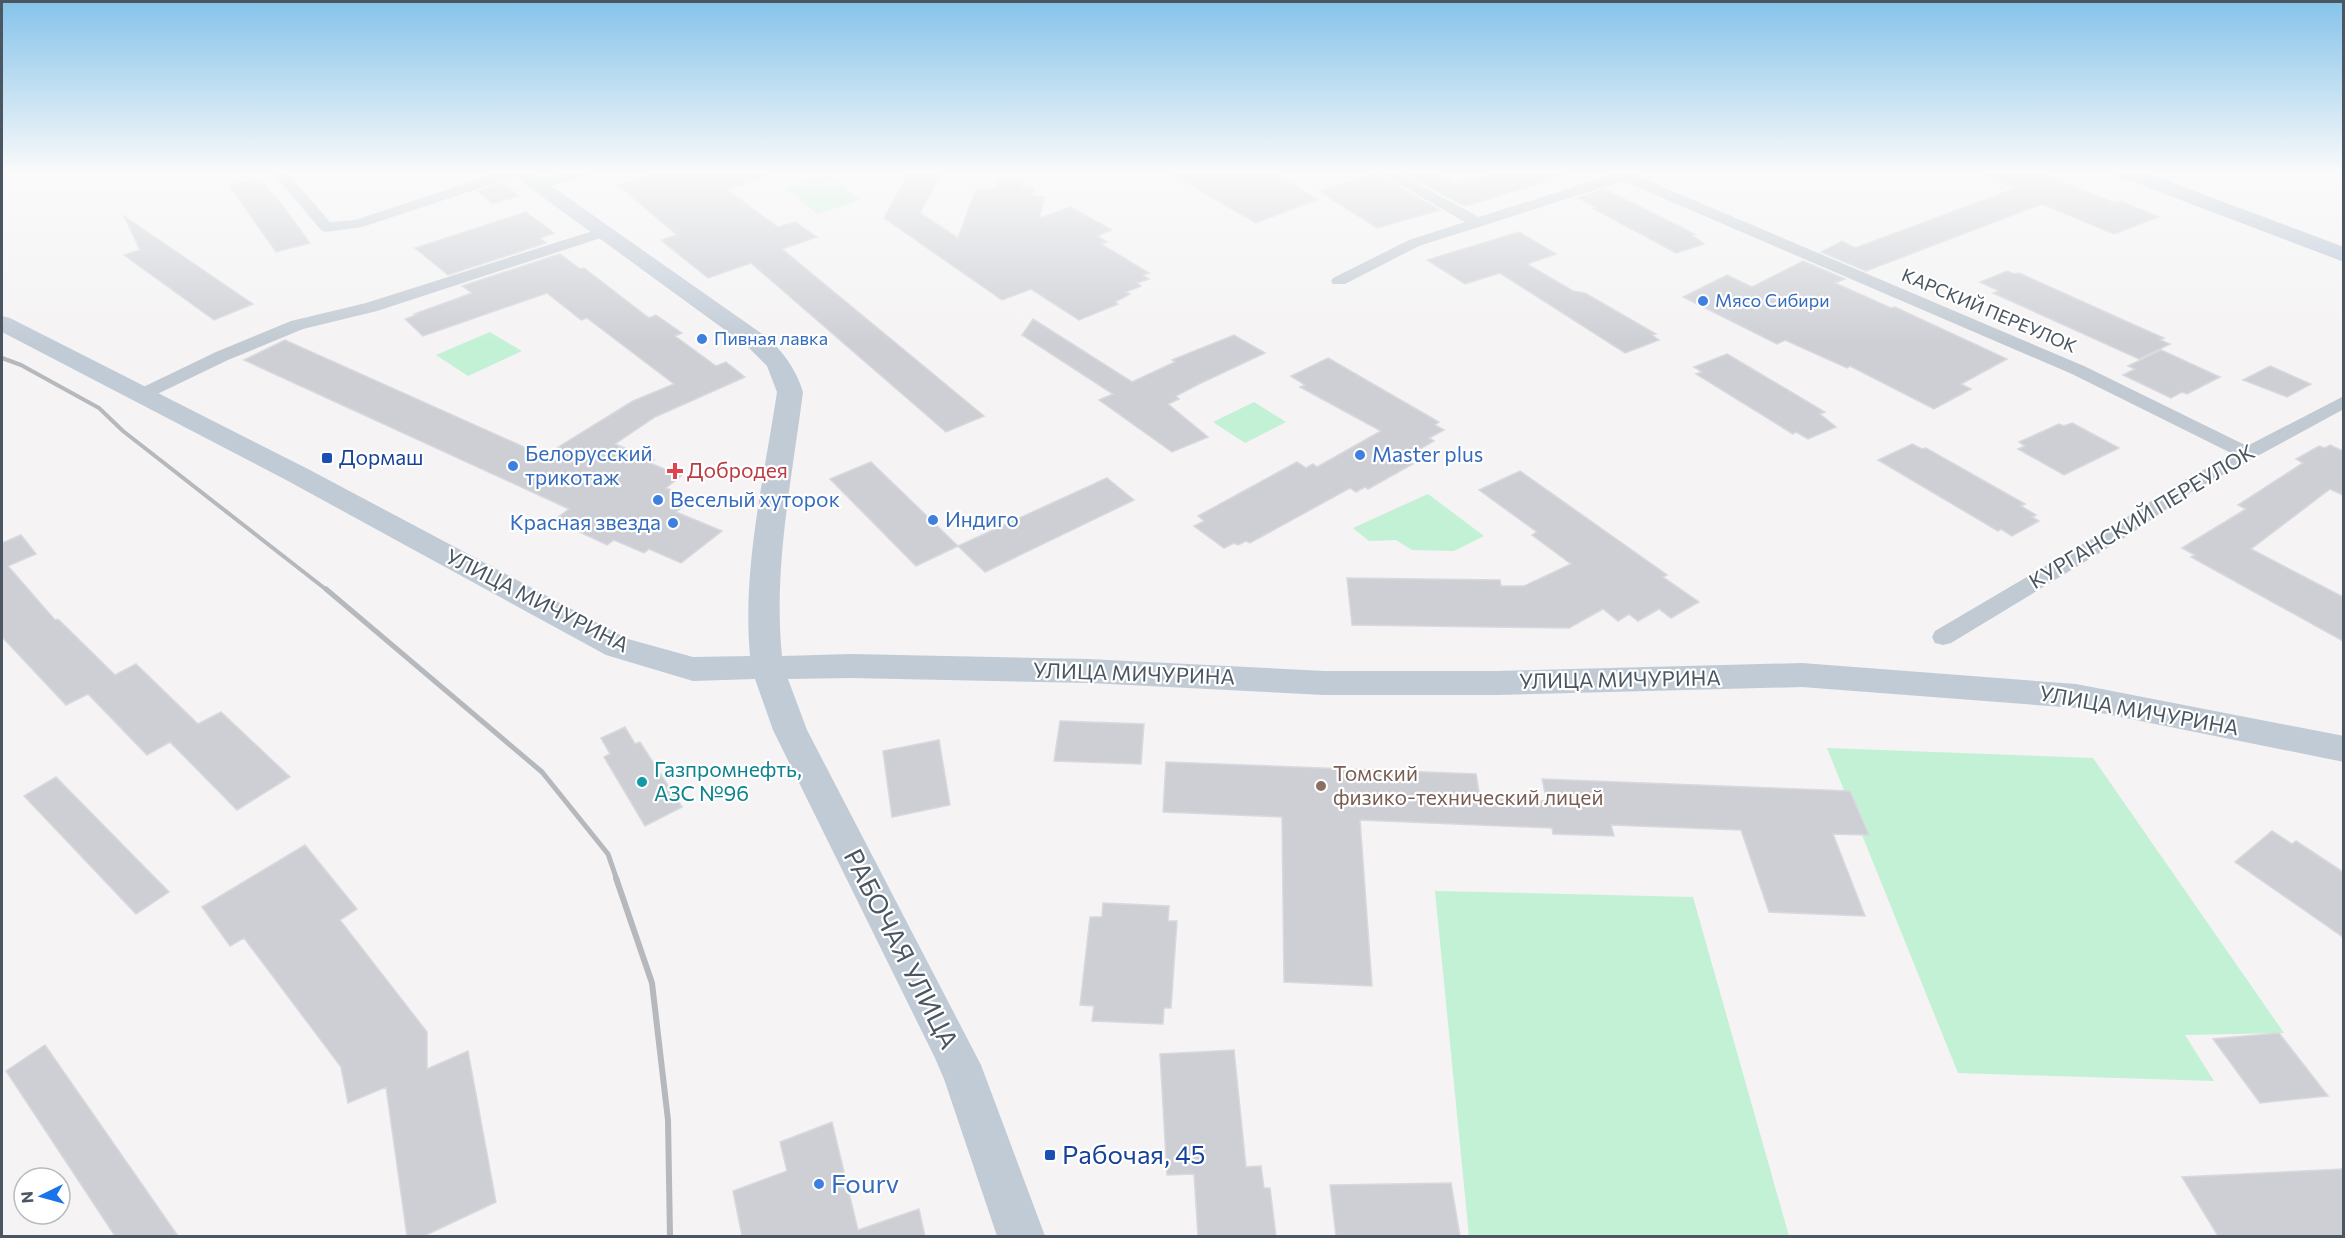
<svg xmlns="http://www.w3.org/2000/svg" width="2345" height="1238" font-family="Commissioner,sans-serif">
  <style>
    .green { fill: #c3f1d5 }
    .building { fill: #cdcfd5; stroke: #d7d9de; stroke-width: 1.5 }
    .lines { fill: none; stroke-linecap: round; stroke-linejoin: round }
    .street { fill: #c1cad2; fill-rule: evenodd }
    .secondary { fill: #c1cbd6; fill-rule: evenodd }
    .primary { fill: #b3c2d1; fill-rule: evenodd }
    .rail-far2 { stroke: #b5b8bd; stroke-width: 4 }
    .rail-far1 { stroke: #b5b8bd; stroke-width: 5 }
    .rail { stroke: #b5b8bd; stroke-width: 6 }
    .shop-dot { fill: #3f7fe0; stroke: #fff; stroke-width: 2 }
    .transit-dot { fill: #1a4fb4; stroke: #fff; stroke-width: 2 }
    .health-dot { fill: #e0444e; stroke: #fff; stroke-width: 2 }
    .culture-dot { fill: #0f9aa8; stroke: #fff; stroke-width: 2 }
    .education-dot { fill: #8d6e63; stroke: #fff; stroke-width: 2 }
    .labels { text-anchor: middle; stroke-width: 4.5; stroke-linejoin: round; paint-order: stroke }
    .far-shop-label { font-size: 18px; fill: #366cbe; stroke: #fff; text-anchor: start }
    .far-street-label { font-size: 18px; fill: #4a5661; stroke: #fff }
    .shop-label { font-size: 21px; fill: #366cbe; stroke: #fff; text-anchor: start }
    .transit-label { font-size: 21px; fill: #164399; stroke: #fff; text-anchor: start }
    .health-label { font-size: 21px; fill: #be3a42; stroke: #fff; text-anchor: start }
    .street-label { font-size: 21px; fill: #4a5661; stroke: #fff }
    .culture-label { font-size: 21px; fill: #0d838f; stroke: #fff; text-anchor: start }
    .education-label { font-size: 21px; fill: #785e54; stroke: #fff; text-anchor: start }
    .near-street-label { font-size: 26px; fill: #4a5661; stroke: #fff }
    .near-transit-label { font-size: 26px; fill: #164399; stroke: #fff; text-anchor: start }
    .near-shop-label { font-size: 26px; fill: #366cbe; stroke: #fff; text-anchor: start }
  </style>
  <rect width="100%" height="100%" fill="#f5f3f3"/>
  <!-- green -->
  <path class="green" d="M828,175L860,200L817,214L785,188Z
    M490,332L522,351L468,376L436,355Z
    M1254,402L1286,422L1245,443L1213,422Z
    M1428,494L1484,536L1454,551L1412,550L1396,540L1369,541L1353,528Z
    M1827,748L2093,758L2284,1033L2185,1035L2214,1081L1958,1073Z
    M1435,891L1693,897L1789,1236H1469Z"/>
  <!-- building -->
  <path class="building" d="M665,171H766L767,176L726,189L778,227L795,222L817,237L782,249L984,416L946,432L751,263L708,278L661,240L677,235L618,185Z
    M910,171H942L920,213L958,238L976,189H995L999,179H1024L1021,188H1034L1032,196L1045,197L1039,218L1071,207L1112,230L1097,236L1107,242L1101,244L1149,273L1143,275L1149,279L1137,283L1141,286L1126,292L1130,294L1115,302L1118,304L1079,320L1031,289L1002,300L884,218Z
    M1166,171H1269L1318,199L1256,223Z
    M1397,171H1431L1455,185L1504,171H1563L1564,176L1465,206Z
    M1975,171H2033L2115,203L2120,201L2159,217L2114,234L2042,204L1866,271L1821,252L1842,241L1855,248L2016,188Z
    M1376,174L1440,210L1377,228L1319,191Z
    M254,179L260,185L264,184L283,206L310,243L276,252L229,185Z
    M503,183L519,196L493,204L477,191Z
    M1604,189L1695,234L1692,235L1704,244L1676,253L1594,209L1597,208L1578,198Z
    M526,212L554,233L540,238L546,243L448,275L415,248Z
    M124,216L181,255L253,304L214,320L124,255L140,250Z
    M1519,232L1556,254L1527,264L1573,291L1585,293L1656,334L1652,335L1659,340L1625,353L1500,273L1465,284L1427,260Z
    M560,254L580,269L584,268L649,318L656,315L682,333L675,336L716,366L726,362L745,377L655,417L615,444L654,460L650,463L681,476L666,488L693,499L676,512L722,531L681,563L649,549L644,553L614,540L607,545L554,520L569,509L244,360L285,340L544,456L633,401L674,384L587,318L581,320L547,293L423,336L405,319L416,315L414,314L472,293L462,286Z
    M1803,261L1845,279L1835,283L1891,308L1895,307L2007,359L1961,384L1971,389L1934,409L1850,366L1847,368L1785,340L1777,344L1683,297L1727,275L1752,287Z
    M2007,271L2015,274L2019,273L2130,323L2164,338L2160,340L2170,344L2139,359L1993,293L1999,291L1980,282Z
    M1033,319L1132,382L1175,362L1172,360L1234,335L1265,353L1199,384L1176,396L1179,399L1168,404L1208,437L1172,452L1099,400L1113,394L1022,335Z
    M2161,350L2220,377L2187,394L2182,392L2171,398L2123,375L2135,369L2128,366Z
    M1727,354L1825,412L1820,414L1836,427L1808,439L1796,432L1793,434L1696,374L1702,372L1694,367Z
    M1328,358L1439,422L1435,425L1444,430L1429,438L1434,441L1411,454L1416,457L1409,461L1413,464L1368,489L1365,487L1356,492L1350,488L1250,543L1246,541L1238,545L1234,543L1224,548L1194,526L1204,521L1198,516L1297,462L1306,468L1313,464L1317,467L1381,431L1300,387L1305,385L1291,376Z
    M2270,366L2311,384L2287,397L2243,380Z
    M2072,423L2119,448L2064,475L2018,449L2025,446L2019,442L2059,424L2064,426Z
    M1912,444L1922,449L1926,448L2025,504L2021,506L2036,515L2032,517L2039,521L2012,536L2001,529L1998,531L1878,460Z
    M2330,445L2343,451V495L2330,489L2251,549L2343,597V641L2191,557L2195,555L2182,548L2246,509L2238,505L2303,463L2296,459L2319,446L2325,448Z
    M871,462L958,546L916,566L830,479Z
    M1520,471L1667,575L1663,577L1699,602L1671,618L1659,609L1638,621L1629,614L1618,621L1603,609L1569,628L1352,625L1347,578L1500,580L1501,586H1524L1571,564L1532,535L1537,532L1479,490Z
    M1107,478L1134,500L985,572L958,546Z
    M21,535L36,554L8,566L55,620L58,619L115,675L136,664L198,724L221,712L290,777L237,810L170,742L147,755L88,694L66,705L2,637V543Z
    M1060,721L1144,724L1141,764L1054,761Z
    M625,727L635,744L640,742L682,807L645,826L604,757L610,754L601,738Z
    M939,740L950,805L892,817L883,751Z
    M1166,762L1476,774L1480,798L1547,801L1542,779L1850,791L1869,835L1833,834L1865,916L1769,912L1741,830L1611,825L1614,836L1553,834L1552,828L1360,820L1372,986L1284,982L1282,817L1163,812Z
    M56,777L169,892L136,914L24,796Z
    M2272,831L2292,844L2296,841L2343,872V937L2235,862Z
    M305,845L357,909L340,920L427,1032V1069L468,1051L496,1202L424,1236H407L386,1087L348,1103L341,1067L244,938L230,946L202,907Z
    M1103,903L1169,906L1168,921H1177L1171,1008H1164L1163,1024L1092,1021L1094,1006L1080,1005L1090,917H1102Z
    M2279,1033L2328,1096L2260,1103L2213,1039Z
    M45,1045L178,1236H115L6,1071Z
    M1234,1050L1246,1167L1261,1166L1264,1188H1270L1276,1236H1198L1194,1174L1167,1175L1160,1054Z
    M832,1122L858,1230L919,1209L925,1236H742L733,1191L787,1171L780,1142Z
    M2343,1169V1236H2218L2182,1177Z
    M1451,1183L1460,1236H1336L1330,1185Z"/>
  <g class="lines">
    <!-- street -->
    <path class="street" d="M271,171H286L330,222L355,220L504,171H525L523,174L362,227L326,232L321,230Z
      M574,171H596L594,174L539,189L532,185L534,182Z
      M1376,171H1393L1479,217L1611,175L1606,171H1625L2084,366L2247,446L2344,396V409L2191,492L2129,535L1951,643L1943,645L1935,643L1932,637L1935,631L2115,525L2177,484L2233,454L2072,374L1623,181L1419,246L1345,284H1333L1331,281L1333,278L1409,240L1465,222Z
      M605,227L613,232L610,235L377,311L303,329L228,360L149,398H137L134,394L137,390L216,352L291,321L366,303Z"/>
    <!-- secondary -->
    <path class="secondary" d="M507,171H530L765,336C783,351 796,369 803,392C792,479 773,568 782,656L851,654L1089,659L1324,671H1496L1802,663L2076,684L2344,736V762L2076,708L1802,687L1496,695H1324L1089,683L851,678L788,679L807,730L981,1065L1045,1236H997L944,1079L935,1058L773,730L755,679L693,681L606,655L288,481L2,332V316L10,318L308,469L628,639L693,657L750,656C742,568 764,479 777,392L767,366L747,346Z"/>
    <!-- primary -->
    <path class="primary" d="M2112,171H2141L2344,247V262L2115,175Z"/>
    <!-- rail-far2 -->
    <path class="rail-far2" d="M2,358L21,365L99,408L123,431L328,591"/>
    <!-- rail-far1 -->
    <path class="rail-far1" d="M326,589L542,772L608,854L617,880"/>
    <!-- rail -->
    <path class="rail" d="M616,878L652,983L668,1120L670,1236"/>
  </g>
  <!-- sky -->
  <linearGradient id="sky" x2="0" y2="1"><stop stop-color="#85c3ea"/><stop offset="0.5" stop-color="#fafafa"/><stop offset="1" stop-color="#fafafa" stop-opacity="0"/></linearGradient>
  <rect width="2345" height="344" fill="url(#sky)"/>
  <!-- markers -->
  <g class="shop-dot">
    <circle cx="1703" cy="301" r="6"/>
    <circle cx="702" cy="339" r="6"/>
    <circle cx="1360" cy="455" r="6"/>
    <circle cx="513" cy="466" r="6"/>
    <circle cx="658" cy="500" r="6"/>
    <circle cx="933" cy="520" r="6"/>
    <circle cx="673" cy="523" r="6"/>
    <circle cx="819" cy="1184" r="6"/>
  </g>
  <g class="transit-dot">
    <rect x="321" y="452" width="12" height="12" rx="3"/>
    <rect x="1044" y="1149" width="12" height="12" rx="3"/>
  </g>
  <path class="health-dot" d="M672 462h6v6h6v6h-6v6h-6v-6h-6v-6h6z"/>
  <circle class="culture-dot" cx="642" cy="782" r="6"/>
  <circle class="education-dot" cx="1321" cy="786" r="6"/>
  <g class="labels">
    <!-- far-shop labels -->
    <g class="far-shop-label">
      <text x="1715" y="307">Мясо Сибири</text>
      <text x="714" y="345">Пивная лавка</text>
    </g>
    <!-- far-street labels -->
    <g class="far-street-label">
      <text transform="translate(1989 311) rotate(23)" y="6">КАРСКИЙ ПЕРЕУЛОК</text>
    </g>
    <!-- shop labels -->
    <g class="shop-label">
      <text x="525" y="461">Белорусский<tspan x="525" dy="24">трикотаж</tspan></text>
      <text x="1372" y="462">Master plus</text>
      <text x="670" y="507">Веселый хуторок</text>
      <text x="945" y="527">Индиго</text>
      <text x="661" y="530" text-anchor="end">Красная звезда</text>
    </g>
    <!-- transit labels -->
    <g class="transit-label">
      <text x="339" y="465">Дормаш</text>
    </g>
    <!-- health labels -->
    <g class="health-label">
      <text x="687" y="478">Добродея</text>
    </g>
    <!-- street labels -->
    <g class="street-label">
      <text transform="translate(2142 517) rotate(-31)" y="7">КУРГАНСКИЙ ПЕРЕУЛОК</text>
      <text transform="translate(537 601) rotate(27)" y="7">УЛИЦА МИЧУРИНА</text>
      <text transform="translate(1134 674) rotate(2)" y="7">УЛИЦА МИЧУРИНА</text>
      <text transform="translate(1620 680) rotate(-1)" y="7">УЛИЦА МИЧУРИНА</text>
      <text transform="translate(2139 711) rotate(10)" y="7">УЛИЦА МИЧУРИНА</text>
    </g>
    <!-- culture labels -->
    <g class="culture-label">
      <text x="654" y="777">Газпромнефть,<tspan x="654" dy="24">АЗС №96</tspan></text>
    </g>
    <!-- education labels -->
    <g class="education-label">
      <text x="1333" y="781">Томский<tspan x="1333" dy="24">физико-технический лицей</tspan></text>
    </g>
    <!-- near-street labels -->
    <g class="near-street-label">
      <text transform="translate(901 949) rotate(63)" y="9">РАБОЧАЯ УЛИЦА</text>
    </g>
    <!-- near-transit labels -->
    <g class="near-transit-label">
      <text x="1062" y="1164">Рабочая, 45</text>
    </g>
    <!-- near-shop labels -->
    <g class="near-shop-label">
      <text x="831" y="1193">Fourv</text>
    </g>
  </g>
  <!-- border -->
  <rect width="2345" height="1238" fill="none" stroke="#4a5661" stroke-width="6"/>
  <!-- north arrow -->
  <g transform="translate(42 1196) rotate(265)"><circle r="28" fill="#ffffff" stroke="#b7bbc0" stroke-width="1.5"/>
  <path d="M0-4.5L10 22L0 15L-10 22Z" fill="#1a73e8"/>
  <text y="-9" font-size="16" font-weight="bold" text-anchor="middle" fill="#4a5661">N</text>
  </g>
</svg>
